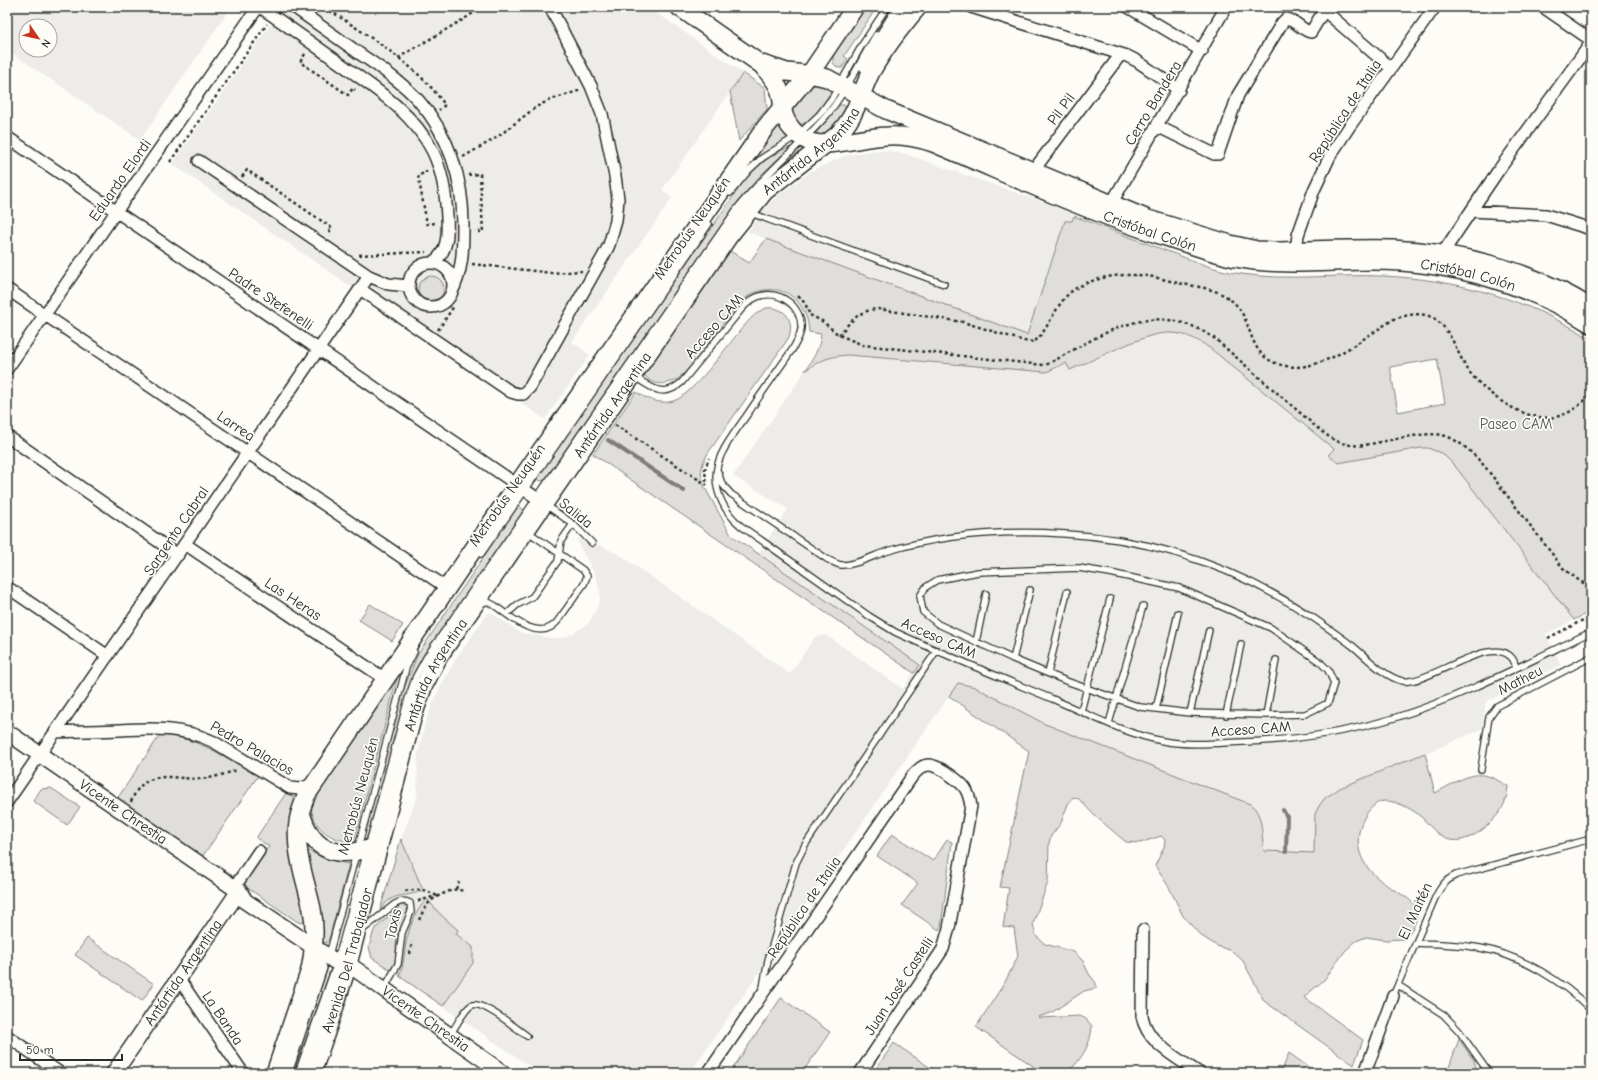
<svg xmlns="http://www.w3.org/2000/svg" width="1598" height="1080" font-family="'Comic Neue',sans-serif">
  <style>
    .built { fill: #edece8; fill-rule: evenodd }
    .green { fill: #dfdeda; stroke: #858482; fill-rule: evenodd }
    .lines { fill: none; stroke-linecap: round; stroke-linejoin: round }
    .stream { stroke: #7e7d7b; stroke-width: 4 }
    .lane-casing { stroke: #2b2b2b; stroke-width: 8 }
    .street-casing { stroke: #2b2b2b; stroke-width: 14 }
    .secondary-casing { stroke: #2b2b2b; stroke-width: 18 }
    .primary-casing { stroke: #2b2b2b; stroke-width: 20 }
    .path { stroke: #2b2b2b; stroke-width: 2.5; stroke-dasharray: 3 3; stroke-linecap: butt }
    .lane { stroke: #fdfcf7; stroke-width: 5.5 }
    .street { stroke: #fdfcf7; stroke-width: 11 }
    .secondary { stroke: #fdfcf7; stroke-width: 15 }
    .primary { stroke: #fdfcf7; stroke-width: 17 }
    .labels { text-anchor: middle; stroke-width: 3.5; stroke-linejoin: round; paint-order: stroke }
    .street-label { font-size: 15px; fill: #2b2b2b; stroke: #fdfcf7 }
    .park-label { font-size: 15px; fill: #585857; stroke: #fdfcf7 }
  </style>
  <rect width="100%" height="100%" fill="#fdfcf7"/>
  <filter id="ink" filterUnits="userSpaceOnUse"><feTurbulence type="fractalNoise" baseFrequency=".025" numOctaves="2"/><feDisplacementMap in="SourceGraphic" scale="8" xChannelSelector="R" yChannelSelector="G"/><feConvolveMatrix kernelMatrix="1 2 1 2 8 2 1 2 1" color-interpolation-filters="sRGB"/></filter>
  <g filter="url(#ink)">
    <!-- built -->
    <path class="built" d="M7,7H231L140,140L7,50ZM26,26H50V50H26Z
      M283,7H648L743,73L662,190L672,198L572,342L590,355L545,419L172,164Z
      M882,150L905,154L1063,209L1074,216L1072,221H1065L1027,336L748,232L763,210L778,195L811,171L844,156L870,151Z
      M1167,332L1185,335L1203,343L1211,349L1334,449L1328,455L1338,463L1421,448L1436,450L1443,454L1455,466L1574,620L1546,634L1561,665L1486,702L1482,729L1332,793L1319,806L1315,814L1314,853L1264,851L1258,813L1045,724L975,687L958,683L690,1073H540L372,958L369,947L401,839L417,797L418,753L426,720L439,689L455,660L488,613H492L521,633L552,638H563L572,634L588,624L597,608L600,600V592L596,577L576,539L595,543L620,555L790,674L815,637L826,635L903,689L919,665L758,554L788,509L733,476L805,371L821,360L831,357L848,355L1067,362L1071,370L1147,336Z"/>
    <!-- green -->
    <path class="green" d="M863,7H877L844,56L848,59L842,68H838L833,63V55L836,48Z
      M743,73L765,88L767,109L739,141L730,92Z
      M817,84H822L831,90V92C825,101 810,125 798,125L790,111L807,88Z
      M839,105H844L847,108L845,116L824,135H817V132Z
      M778,117L790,136L739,173Z
      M800,145L808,148L769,180Z
      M790,147L757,179L739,200L545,479L543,481L538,480L539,474L742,184C755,168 770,154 790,147Z
      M1074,216C1105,228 1136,239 1167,251C1192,260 1216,271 1242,274C1288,281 1335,274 1382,276C1456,279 1528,299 1591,339V611L1574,620L1455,466L1443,454L1428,448H1421L1338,463L1328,455L1334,449L1211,349C1177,324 1157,332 1121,347C1104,355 1087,362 1070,370L1066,363L1046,372L848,355C831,356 819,360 805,371C813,359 820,348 821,334L809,332C808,317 803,304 790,295C778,287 759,288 747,297C739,303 733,312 726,320C711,339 696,363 678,379C666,386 650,386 643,373L727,249L749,263L766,239L1027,335L1065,221H1072ZM1437,359L1445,403L1398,412L1390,367Z
      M418 289a13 13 0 1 1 26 0a13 13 0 1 1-26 0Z
      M766,308C785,306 796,321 788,339L708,453L703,463L701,474L704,486L731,535L920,665L914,673L593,454L636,392C647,399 662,406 676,400C693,393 726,348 739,332C747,323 754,313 766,308Z
      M518,506L523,509L522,513L430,647L416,672L407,694L368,834L365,841L363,842L402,693L418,654Z
      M370,604L403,625L392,641L359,620Z
      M402,660L354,841C331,843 307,824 312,799Z
      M958,683L975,687L1045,724L1250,804C1264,814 1261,835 1264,851L1314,853L1315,814L1319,806L1325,798L1340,788L1425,753L1435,793C1450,786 1470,770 1488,776C1495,778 1502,783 1508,786C1506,805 1502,811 1488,825C1474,838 1453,848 1437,833C1431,828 1426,821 1420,816C1413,810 1402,804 1393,802C1387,801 1381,800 1376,804C1367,810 1361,822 1359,832C1354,860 1374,878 1396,891C1403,895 1414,901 1416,909C1419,922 1412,930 1404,939L1386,940L1366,937L1356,941L1345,951L1324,980L1304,997L1363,1040L1354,1065L1264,1001L1243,961L1232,951L1217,946L1200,935L1183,916L1169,887L1155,866L1164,847L1165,840L1161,836L1140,843L1126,842L1094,815L1079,799L1073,797L1068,804L1061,823L1051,836L1049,843L1048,882L1033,924L1036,936L1045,944L1074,952L1083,961L1089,974L1096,983V988L1084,991L1051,1013L1038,1017L1040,1018L1080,1016L1086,1019L1092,1026C1091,1045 1081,1060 1067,1073H1031L1033,1066L976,1027L1005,982L1018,956L1014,928L1003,927L1009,888L1000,887L1029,751L949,696Z
      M160,735C197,737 227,758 258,776L202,857L117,799Z
      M51,788L80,807L67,825L33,801L41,789Z
      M286,793L296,798L293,864L306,916L305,921L302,923L298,922L243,885L269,846L256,838Z
      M892,834L933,861L947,840L952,842L941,926L939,930L902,905L918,883L877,856Z
      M401,839L423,890C406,899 393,890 380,910Z
      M309,851L326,859L349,864L329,939L326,943L322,942L307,855Z
      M427,899L439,913L458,930L456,934L473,947V963L443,1006L399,976C404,965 404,955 406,943C409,927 416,910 427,899Z
      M401,905L407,906C411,914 401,925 398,933C394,946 399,959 391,970L372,958L369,947L374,930Z
      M87,938L154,984L142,1001L75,955Z
      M781,998L830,1032L802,1073H739L733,1068Z
      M1459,1039L1474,1061L1478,1073H1447Z
      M894,1043L938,1073H873Z
      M1289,1053L1317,1073H1281Z"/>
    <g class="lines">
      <!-- stream -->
      <path class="stream" d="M608,440L684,491
        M1283,810L1287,817L1286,852"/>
      <!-- lane casing -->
      <g class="lane-casing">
        <path id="lane" d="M730,193L749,170L762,158L798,135L820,114L832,98L862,45L887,7
          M751,213L944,284
          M634,376C651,388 664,399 682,382L740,311C745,305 750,300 757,297C778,288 803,306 801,329C800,337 796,343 792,350C778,370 763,391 749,412C733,436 709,460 718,491C722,506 729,516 741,526L869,616L895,632C947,656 1002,678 1055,700C1090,715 1125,734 1163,741C1189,746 1217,743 1244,742C1295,740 1345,733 1394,718C1462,697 1526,663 1591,632
          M718,472L722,484L731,494L827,559C831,561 836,564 841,565C854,566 875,555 888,551C945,534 1006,530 1066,534C1155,539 1240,569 1315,619C1328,628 1341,637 1354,647C1366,657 1387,679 1403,681C1428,685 1492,633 1512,658C1514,660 1515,664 1516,668
          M546,505L573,524L592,543
          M481,554L709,224
          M1079,568L1110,573L1179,588L1271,628L1320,662L1328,670L1334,683L1328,703L1305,714L1266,715L1190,713L1140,707L1066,681L1013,659L938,624L923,612L920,596L926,587L937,580L978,572Z
          M481,602H488L494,605C509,616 539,643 557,622L584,584L587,576L583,570L527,531
          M507,614L517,605L532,597L558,561L561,541L573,524
          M976,642L986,594
          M1013,659L1030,590
          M1048,673L1067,592
          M1156,709L1178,613
          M1081,711L1110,599
          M1190,713L1209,630
          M1226,715L1241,644
          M1266,715L1276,660
          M1109,723L1143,606
          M1481,769L1489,717L1497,706L1591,657
          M361,931L395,904C401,901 404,900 410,903L411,912L402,933L398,964L384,989
          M1416,943C1437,944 1459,944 1480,948C1520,955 1563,981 1591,1010
          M329,955L406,668L414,652
          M339,955L408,699L416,676L427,656L736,210C763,175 798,148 827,115C847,91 860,61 876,35
          M1398,985L1444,1015L1459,1031L1489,1073
          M763,987L768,960L796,863L805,845L937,650
          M1393,996L1435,898C1440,888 1445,880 1456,875L1591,839
          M450,1035C455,1028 465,1008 472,1005C482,1001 518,1029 527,1036"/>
      </g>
      <!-- street casing -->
      <g class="street-casing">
        <path id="street" d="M260,7C285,24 310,42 334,59C370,85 413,111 433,152C443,173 446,195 447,217C448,234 448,253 432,263
          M294,7C316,23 338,38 360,54C381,68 403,83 419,101C449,135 463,179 463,224C463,250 463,271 451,294
          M971,7L1127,56L1137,61L1179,90
          M1128,7L1202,51
          M1543,7L1591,40
          M894,25L906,7
          M865,67L881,37L900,7
          M1157,126L1214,154H1218L1238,95L1282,23L1286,19C1296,20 1302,31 1311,32L1323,12H1326L1391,68
          M7,137L544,503
          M199,161L369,276L388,284L409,286
          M1030,175L1121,54
          M1108,209L1226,7
          M1471,211L1546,215L1591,229
          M1442,254L1498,171L1591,43
          M1295,257L1298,235L1314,190L1330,156L1349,127L1435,7
          M409 285a22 22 0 1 1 44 0a22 22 0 1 1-44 0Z
          M7,289L447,588
          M360,289L511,392L518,394H523L530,387L604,255L609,245L616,221L618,199L615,176L602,114L591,86L550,7
          M7,369L258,7
          M7,436L178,555
          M185,544L385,679
          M7,587L108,656
          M55,732C77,731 99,731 120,730C153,728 184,727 214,742L290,788L299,789L313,784
          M7,802L369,276
          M234,888L259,851
          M1143,930L1142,1016C1147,1044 1178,1058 1199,1073
          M179,979L243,1073
          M7,1036L60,1073
          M286,1073L321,968L320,966L318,965L316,966L312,976
          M301,1073L336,973L339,971L342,973L340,980
          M708,1073L913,775C918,770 922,765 929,765C938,765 960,781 965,788C969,794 970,800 971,806L949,928L943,949L860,1073
          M1365,1073L1393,996"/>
      </g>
      <!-- secondary casing -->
      <g class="secondary-casing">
        <g id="secondary">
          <path id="s1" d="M7,732L239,891L245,901L336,962L348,964"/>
          <path id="s2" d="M342,956L348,964L503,1073"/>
          <path id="s3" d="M114,1073L239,891"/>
        </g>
      </g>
      <!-- primary casing -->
      <g class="primary-casing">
        <g id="primary">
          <path d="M679,7L759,63L787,72L814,75L827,78L886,110L1148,219L1230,244L1257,250L1275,251C1314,250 1354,248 1393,249C1460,252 1534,271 1591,308"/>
          <path id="s4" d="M761,64C767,72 775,79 779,89C785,104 779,114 792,129C798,136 805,142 815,143C834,147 867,136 888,136C903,135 918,138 933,143C1012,176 1090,213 1172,239C1192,245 1213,253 1235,258C1281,267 1327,261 1373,261C1448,261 1528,283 1591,324"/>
          <path d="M301,812C312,855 340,859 378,846"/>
          <path d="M275,1073L310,970C314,950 316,929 312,909C306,881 294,851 298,822C299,813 303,805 306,796L517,485L765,128L809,75L855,7"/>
          <path id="s5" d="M312,1073L335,1006L348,964L412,719L423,687L439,656L729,236L765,191L836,136C856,118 860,94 871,72C884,49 901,27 918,7"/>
        </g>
      </g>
      <!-- path -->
      <path class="path" d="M325,7C367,36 416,63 445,105L439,110
        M305,54L300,62L348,95L353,88L355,90
        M398,58L469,16L481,7
        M463,157L496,138L536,107L550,100L581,90
        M170,162L267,24
        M426,170V173L418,175L427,224L435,223L434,224
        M468,175L480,174L483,232H475
        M242,177L247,170L332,228L328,234
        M359,255L426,252
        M472,264L552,273L582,271
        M798,296L805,303L809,313
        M810,315L822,321L839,335L863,345L1043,365L1048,364C1104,334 1152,296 1214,338L1321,431C1335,442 1347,447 1365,445C1383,442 1426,431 1442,435C1459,439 1475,455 1486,468L1563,568L1581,582L1591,585
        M438,330L454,306
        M839,335C850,322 859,310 878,309L963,322L1024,341L1034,342C1049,330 1055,304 1072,291C1088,279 1115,274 1135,275C1151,275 1168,281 1183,284C1199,287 1218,289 1231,300C1257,321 1243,358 1286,366C1323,373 1364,337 1394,319C1407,315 1421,311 1433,318C1451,328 1457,354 1468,370C1486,395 1528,425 1559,416C1572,413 1582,403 1591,394
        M615,425L707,485
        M706,482L705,469L709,458
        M1548,638L1591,616
        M131,802C144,767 172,779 201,779C213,778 225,774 237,770
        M456,889L459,882
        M405,891C418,889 425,889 437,896
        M418,901L436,896
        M419,920C426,904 429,900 445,893C452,890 455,888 463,891
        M410,954L412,942"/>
      <!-- lane -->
      <use href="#lane" class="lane"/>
      <!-- street -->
      <use href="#street" class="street"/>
      <!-- secondary -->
      <use href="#secondary" class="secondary"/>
      <!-- primary -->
      <use href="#primary" class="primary"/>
    </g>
  </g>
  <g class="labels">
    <!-- street labels -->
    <g class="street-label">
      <text transform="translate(1153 103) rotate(-59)" y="5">Cerro Bandera</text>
      <text transform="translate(1061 109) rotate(-53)" y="5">Pil Pil</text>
      <text transform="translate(1345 111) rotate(-57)" y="5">República de Italia</text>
      <text dy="5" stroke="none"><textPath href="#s5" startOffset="1066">Antártida Argentina</textPath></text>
      <text transform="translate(120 180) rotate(-55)" y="5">Eduardo Elordi</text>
      <text transform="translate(692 228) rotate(-55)" y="5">Metrobús Neuquén</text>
      <text dy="5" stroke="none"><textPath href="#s4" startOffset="455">Cristóbal Colón</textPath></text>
      <text dy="5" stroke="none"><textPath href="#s4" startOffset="779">Cristóbal Colón</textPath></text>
      <text transform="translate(271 299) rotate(34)" y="5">Padre Stefenelli</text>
      <text transform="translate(714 326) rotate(-49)" y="5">Acceso CAM</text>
      <text dy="5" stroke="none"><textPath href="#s5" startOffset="742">Antártida Argentina</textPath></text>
      <text transform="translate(236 426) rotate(34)" y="5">Larrea</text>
      <text transform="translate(507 495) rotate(-55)" y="5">Metrobús Neuquén</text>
      <text transform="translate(576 513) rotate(39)" y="5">Salida</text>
      <text transform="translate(176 531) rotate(-56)" y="5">Sargento Cabral</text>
      <text transform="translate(293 599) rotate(34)" y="5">Las Heras</text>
      <text transform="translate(939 638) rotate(24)" y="5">Acceso CAM</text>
      <text dy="5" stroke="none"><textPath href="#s5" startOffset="418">Antártida Argentina</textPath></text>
      <text transform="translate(1520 680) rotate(-27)" y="5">Matheu</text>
      <text transform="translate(1251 729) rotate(-4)" y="5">Acceso CAM</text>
      <text transform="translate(252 748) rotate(30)" y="5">Pedro Palacios</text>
      <text transform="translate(358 796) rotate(-75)" y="5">Metrobús Neuquén</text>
      <text dy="5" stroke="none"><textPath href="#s1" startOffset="141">Vicente Chrestia</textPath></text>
      <text transform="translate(804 907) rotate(-56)" y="5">República de Italia</text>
      <text transform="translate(1415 911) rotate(-65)" y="5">El Maitén</text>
      <text transform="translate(393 924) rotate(-77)" y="5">Taxis</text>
      <text dy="5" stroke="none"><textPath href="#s5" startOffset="118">Avenida Del Trabajador</textPath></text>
      <text dy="5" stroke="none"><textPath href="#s3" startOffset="122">Antártida Argentina</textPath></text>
      <text transform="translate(899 986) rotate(-57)" y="5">Juan José Castelli</text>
      <text transform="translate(223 1018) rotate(56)" y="5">La Banda</text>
      <text dy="5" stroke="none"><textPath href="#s2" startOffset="105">Vicente Chrestia</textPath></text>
    </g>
    <!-- park labels -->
    <g class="park-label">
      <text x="1516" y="429">Paseo CAM</text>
    </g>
  </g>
  <!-- margin -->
  <rect width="1598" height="1080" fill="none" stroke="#fdfcf7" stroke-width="24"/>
  <rect x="12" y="12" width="1574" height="1056" fill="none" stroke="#2b2b2b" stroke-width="1.5" filter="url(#ink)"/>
  <!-- north arrow -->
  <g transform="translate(38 38) rotate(124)"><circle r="19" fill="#fdfcf7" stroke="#a9a8a5"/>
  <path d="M0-3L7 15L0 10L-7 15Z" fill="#c8321e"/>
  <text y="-6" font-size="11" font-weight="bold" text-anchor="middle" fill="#2b2b2b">N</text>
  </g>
  <!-- scale -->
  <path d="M20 1054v6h102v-6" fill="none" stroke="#2b2b2b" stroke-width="2"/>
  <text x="26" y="1054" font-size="12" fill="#2b2b2b" stroke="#fdfcf7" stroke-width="3" paint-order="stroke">50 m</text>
</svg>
